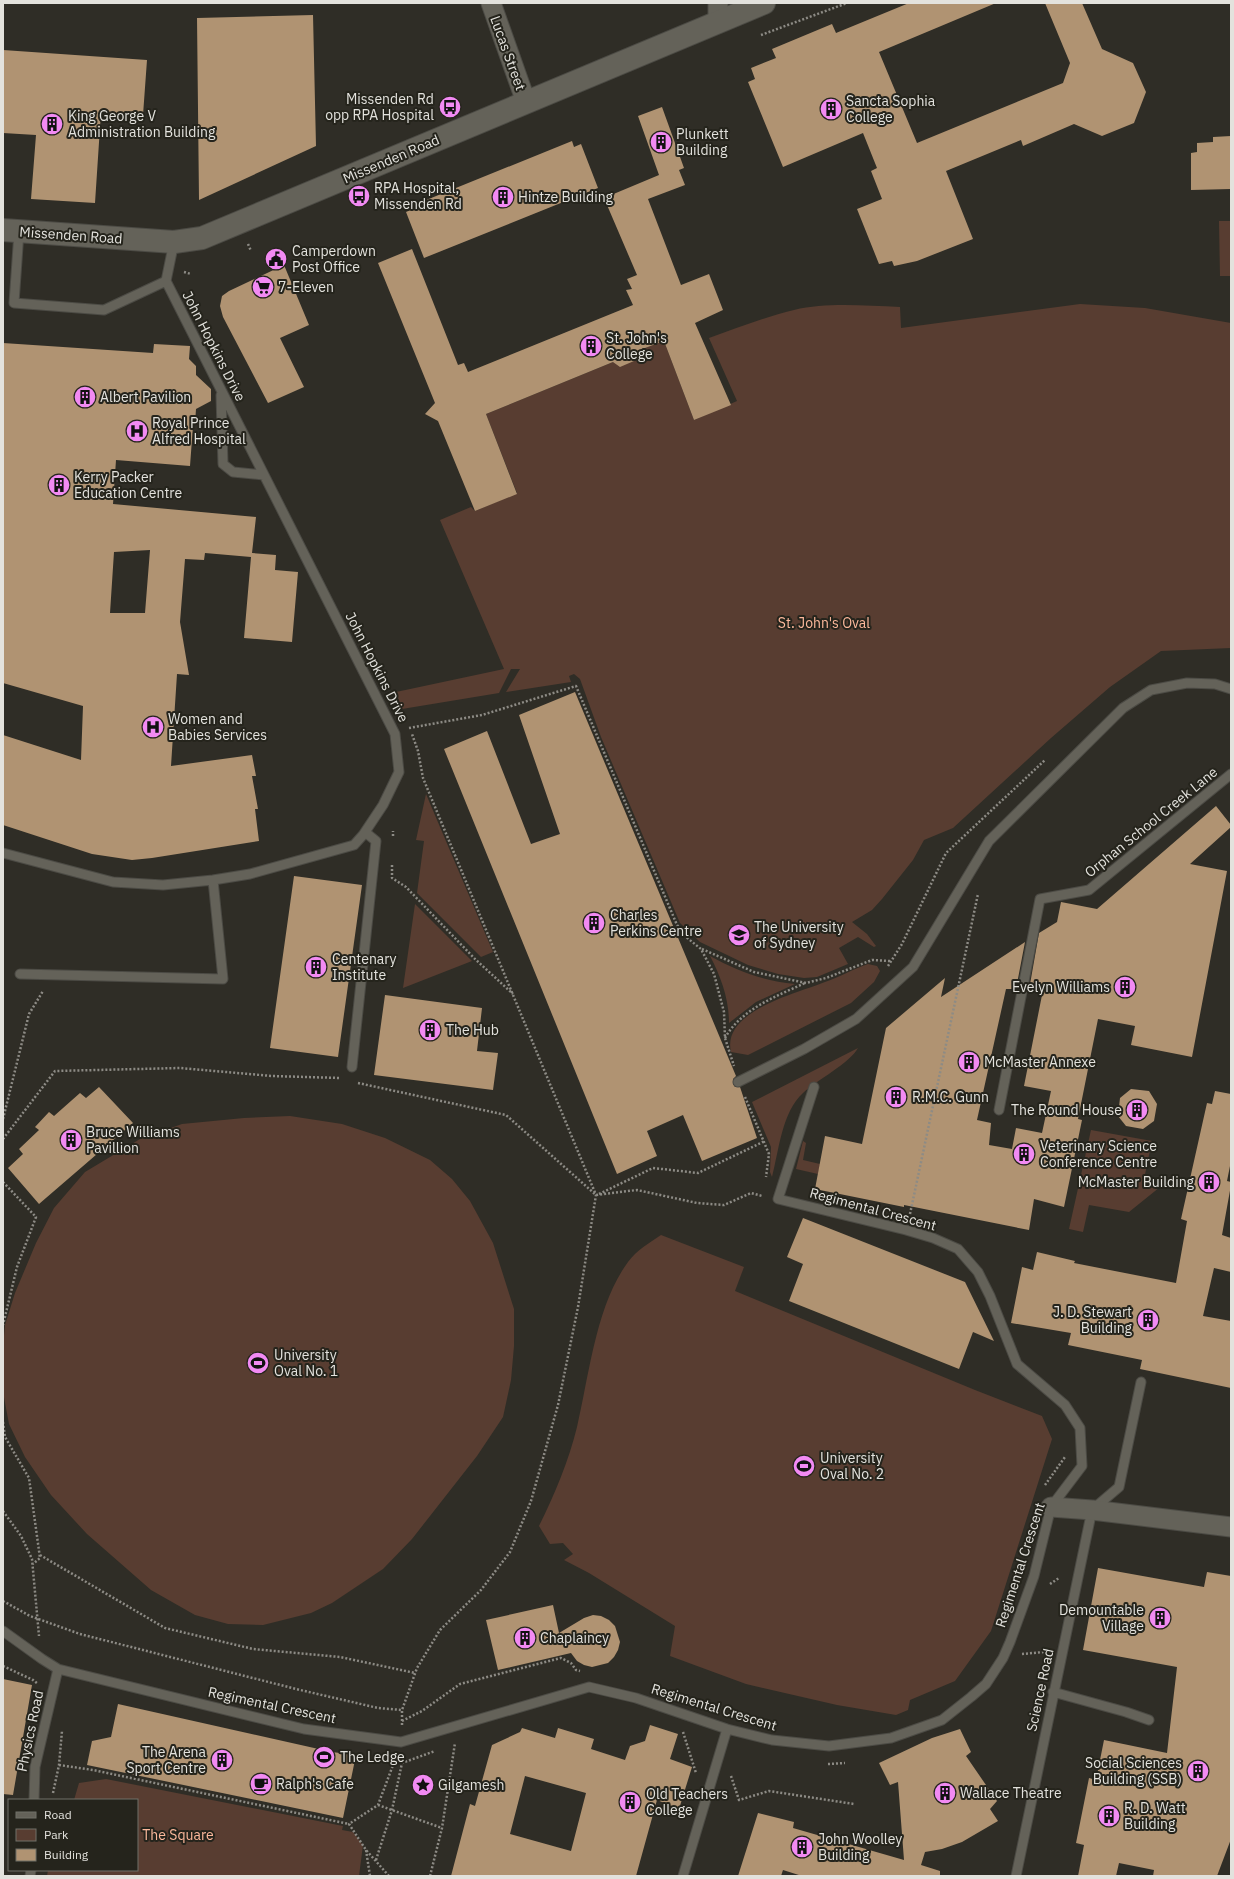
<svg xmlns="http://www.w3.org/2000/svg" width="1234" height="1879" font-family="'IBM Plex Sans',sans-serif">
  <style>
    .green { fill: #583d31 }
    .building { fill: #b09372; fill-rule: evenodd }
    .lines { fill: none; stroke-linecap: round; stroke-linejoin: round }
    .service-casing { stroke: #4c4b45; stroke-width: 11 }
    .minor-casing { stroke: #4c4b45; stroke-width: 21 }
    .tertiary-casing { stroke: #4c4b45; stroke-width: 24 }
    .path { stroke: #8d8b85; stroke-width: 2.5; stroke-dasharray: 2 2; stroke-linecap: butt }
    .service { stroke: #646259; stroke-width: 9 }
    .minor { stroke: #646259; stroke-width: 19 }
    .tertiary { stroke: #646259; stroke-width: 22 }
    .labels { text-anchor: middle; stroke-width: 4; stroke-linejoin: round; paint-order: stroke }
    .street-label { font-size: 14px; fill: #e3e2dd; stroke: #25241c }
    .poi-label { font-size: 14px; fill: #e3e2dd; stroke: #25241c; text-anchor: start }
    .park-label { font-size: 14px; fill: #fdb99c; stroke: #25241c }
  </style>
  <rect width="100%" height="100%" fill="#2f2d26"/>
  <!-- green -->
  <path class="green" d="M1219,221H1231V276H1220Z
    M1080,304L1145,308L1231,323V648L1161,651L1110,687L1051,738L953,828L924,840L913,860L882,899L872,910L852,922L867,934L876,946L874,947L858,937L839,948L848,964L817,977L804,978L778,974L748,965L700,942L680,923L601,737L580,679L574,674L569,676L571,682L506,692L520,669H511L499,693L402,709L396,692L504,669L440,520L471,507L475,511L517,493L486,414L613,362L634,361L637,351L664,341L694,420L737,401L709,338C737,328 765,317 794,310C828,302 865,306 900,307L901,328Z
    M426,794L493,952L481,957L417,893L424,841L416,840Z
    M415,904L472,961L403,988Z
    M710,956C737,971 764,981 795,984L756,1002L729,1023C729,999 721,977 710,956Z
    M868,964L877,966L880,971L874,982L851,1003L748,1055L731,1052C721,1011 798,993 825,982C840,977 853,969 868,964Z
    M858,1048C850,1063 817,1080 803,1093C782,1112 779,1150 772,1177L770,1172L771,1147L752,1102Z
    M290,1116L342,1124L385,1138L430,1160L452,1179L470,1201L493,1243L514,1309V1346L511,1380L503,1417L477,1456L412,1539L383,1569L332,1603L311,1613L263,1625L228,1624L195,1615L151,1590L87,1534L51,1495L25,1457L9,1424L3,1392V1346L5,1325L15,1293L36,1243L54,1208L85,1172L140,1139L182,1124L244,1118Z
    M1091,1130L1152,1141L1144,1179L1165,1183L1129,1212L1089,1205L1083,1232L1069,1229Z
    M803,1141L806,1143L803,1160L820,1164L818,1174L796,1169Z
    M661,1235L744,1267L735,1291L975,1390L1042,1416L1052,1439L991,1631L955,1681L910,1700L908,1710L896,1715L837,1705L746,1684L670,1656L675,1626L589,1573L564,1560L573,1554L563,1543L550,1544L539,1526C554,1496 569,1460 577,1427C589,1376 596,1305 628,1262C637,1250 649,1243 661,1235Z
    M106,1779L343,1826L342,1830L353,1832L363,1845L359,1876H47L48,1870H137V1800H74L79,1783Z"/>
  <!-- building -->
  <path class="building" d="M909,3H996L879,52L917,143L1063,83L1070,63L1045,3H1082L1102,49L1133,63L1146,92L1134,123L1102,136L1074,124L1023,146L1021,140L946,171L973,239L917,261L894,266L892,261L879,264L857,209L882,199L871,171L877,168L863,133L783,167L748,82L755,79L751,68L776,58L772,49L832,24L836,33Z
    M313,15L316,146L199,200L197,18Z
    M3,50L147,60L143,115L101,112L95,203L31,199L36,135L3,133Z
    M662,107L684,168L679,170L685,185L648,199L681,285L709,274L723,310L695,323L731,405L694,420L664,341L637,351L634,361L620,367L613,362L486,414L517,494L475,511L438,421L425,414L435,403L378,263L412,249L458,365L464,363L468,372L633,305L626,290L632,289L627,279L637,275L604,198L659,175L638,116Z
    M1231,136V189L1191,190V153L1197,152V143L1213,142V137Z
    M572,141L574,147L581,144L598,188L424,258L406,212L415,208L414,205Z
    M284,265L309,325L280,338L304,387L268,403L223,317L220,306L222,296L229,291Z
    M3,343L153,353L154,344L190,346L189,359L196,366V375L211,389V401L196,409L195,424L193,426L190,466L116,460L113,504L256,517L252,553L276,555L275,570L298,572L292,642L244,638L251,557L205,553L204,560L185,559L180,622L189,675L177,674L171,766L252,755L256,776H252L258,809H255L259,841L152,858L132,860L92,854L3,825V735L81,760L83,706L3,683ZM150,550L145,613H110L114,552Z
    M575,692L736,1076L733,1079V1084L735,1087H740L757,1138L702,1161L683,1115L647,1131L657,1156L617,1174L444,749L487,731L531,844L560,834L519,715Z
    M1216,806L1231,825V827L1190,864L1227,871L1192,1057L1131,1045L1135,1026L1098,1019L1078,1119L1082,1120L1064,1207L1034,1199L1029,1230L904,1205V1207L815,1189L825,1136L862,1144L886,1028L945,978L941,997L1025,942L1016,989H1006L977,1120L991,1123L989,1145L1012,1149L1016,1128L1042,1133L1051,1091L1024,1086L1043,990H1029L1039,933L1057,922L1061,902L1097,909Z
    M294,876L362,885L338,1057L270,1048Z
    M385,995L482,1008L477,1051L498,1053L493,1090L374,1075Z
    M99,1087L133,1123L39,1204L8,1168L23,1154L19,1149L39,1130L35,1127L49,1112L54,1116L80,1093L86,1098Z
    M1131,1089L1149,1091L1157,1104L1154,1121L1143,1129L1126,1126L1118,1116L1120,1098Z
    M1215,1091L1231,1094V1161L1227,1181L1231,1182V1185L1222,1235L1231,1238V1272L1214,1268L1203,1316L1231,1321V1388L1140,1369L1142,1360L1068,1345L1071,1333L1011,1323L1022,1267L1033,1270L1037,1252L1075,1261L1074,1263L1176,1283L1187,1221L1181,1219L1207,1103L1212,1104Z
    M803,1218L965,1282L994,1341L973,1332L959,1369L789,1301L803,1264L787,1257Z
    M1098,1568L1204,1587L1207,1572L1231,1576V1839L1217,1876H1153L1154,1870L1119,1863L1116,1876H1078L1084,1845L1076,1843L1089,1778L1096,1780L1104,1740L1167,1753L1177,1667L1083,1650Z
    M553,1605L559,1633L584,1618L593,1615L601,1616L609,1620L615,1626L620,1642L618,1650L614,1657L608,1663L592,1667L584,1665L577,1661L571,1653L498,1670L486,1620Z
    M3,1679L32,1685L13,1795L3,1794Z
    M118,1704L332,1752L356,1755L343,1818L87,1765L92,1741L111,1737Z
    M650,1725L678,1734L670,1759L692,1767L679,1809L657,1800L636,1876H451L470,1804L475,1806L492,1745L520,1732L522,1728L555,1738L558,1728L594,1739L591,1749L625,1760L630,1746L645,1741ZM525,1776L586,1793L571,1851L510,1834Z
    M960,1729L971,1752L966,1756L997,1801L990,1809L998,1821L962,1842L942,1849L925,1852L921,1865L940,1871V1876H802L783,1870L781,1876H738L758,1813L794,1822L793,1828L904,1860L898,1782L890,1785L879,1763L932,1738Z"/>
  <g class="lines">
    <!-- service casing -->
    <g class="service-casing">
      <path id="service" d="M19,232L14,303L104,310L166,281
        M221,395L223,464L233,472L264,475
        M3,853L113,882L163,885L213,880L250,874L354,845L363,835L383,805L399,772L395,734L166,281L174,242
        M20,974L223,979L213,880
        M352,1067L376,841L365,832
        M738,1082L804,1049L856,1019L913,967L989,841L1123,708L1151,690L1187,683L1215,684L1231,689
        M999,1110L1040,899L1089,890L1231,774
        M3,1631L42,1659L58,1669L304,1729L401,1742L589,1687L636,1698L727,1729L772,1740L829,1746L891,1738L942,1720L971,1697L986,1684L1003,1658L1010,1642L1034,1576L1051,1507L1082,1466L1080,1428L1065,1405L1017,1364L990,1296L978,1272L958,1249L933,1238L906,1230L778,1199L814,1087
        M1053,1692L1126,1712L1149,1720
        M34,1800L35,1767L58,1669
        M30,1876L31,1870
        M683,1876L727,1729
        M1016,1876L1092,1510L1119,1487L1141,1382"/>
    </g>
    <!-- minor casing -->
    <g class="minor-casing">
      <path id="minor" d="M491,3L526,102
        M718,22V3
        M1051,1507L1092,1510L1231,1527"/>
    </g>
    <!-- tertiary casing -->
    <g class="tertiary-casing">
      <path id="tertiary" d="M3,230L174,242L202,238L764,3"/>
    </g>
    <!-- path -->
    <path class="path" d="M761,35L847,3
      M248,244L251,251
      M184,272L191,274
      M174,720L180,719
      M409,728L482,715L576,686L677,925L686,937L701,949L714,974L724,1012L725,1038L734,1066
      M393,836V831
      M392,865V878L406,887L475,959L513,994
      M702,949L754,972L806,983L826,978L872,960L890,961
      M888,966L902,944L946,853L1045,760
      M725,1038C741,1009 777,996 805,983
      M358,1083L506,1115L596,1195L637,1190L697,1203L724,1205L751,1193L762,1196
      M745,1097L769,1154L766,1177
      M3,1119L29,1014L43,991
      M3,1139L55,1071L180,1068L272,1076L340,1078
      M3,1182L36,1217L17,1267L3,1325
      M599,1194L653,1168L698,1173L765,1141
      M910,1214L978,894
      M3,1422L5,1437L29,1478L40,1558L33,1564
      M1045,1485L1065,1457
      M3,1511L21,1536L32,1559L39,1636
      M40,1555L165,1628L253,1649L340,1657L415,1673
      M1050,1584L1059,1578
      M3,1601L30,1616L80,1634L296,1689L378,1708L402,1710
      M1022,1654L1044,1652
      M3,1666L33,1680L38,1684
      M402,1721L422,1711L460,1684L561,1658L571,1663L576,1670L580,1671
      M402,1725V1710L417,1668L440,1630L481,1590L510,1552L531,1501L558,1405L578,1307L596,1195L423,778L418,751L412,734
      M683,1732L696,1773
      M828,1764L845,1763
      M59,1765L93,1770L349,1824
      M731,1776L739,1800L769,1791L854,1804
      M53,1793L59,1765L62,1731
      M378,1805L442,1828
      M366,1850L370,1876
      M376,1860L392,1810L402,1763L435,1751
      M389,1876L366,1850L349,1824L378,1805L396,1757
      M430,1876L442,1828L455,1743"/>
    <!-- service -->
    <use href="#service" class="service"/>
    <!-- minor -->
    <use href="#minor" class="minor"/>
    <!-- tertiary -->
    <use href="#tertiary" class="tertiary"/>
  </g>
  <!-- icons -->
  <defs>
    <g id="bus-disc" transform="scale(1.15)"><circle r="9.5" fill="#f28af3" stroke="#25241c"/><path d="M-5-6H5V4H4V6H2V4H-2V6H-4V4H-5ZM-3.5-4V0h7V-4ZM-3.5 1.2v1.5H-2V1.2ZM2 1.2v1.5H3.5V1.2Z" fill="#111"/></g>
    <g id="building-disc" transform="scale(1.15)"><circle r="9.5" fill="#f28af3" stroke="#25241c"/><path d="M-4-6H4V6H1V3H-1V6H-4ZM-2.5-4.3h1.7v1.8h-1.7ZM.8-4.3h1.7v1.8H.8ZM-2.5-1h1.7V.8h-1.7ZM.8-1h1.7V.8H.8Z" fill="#111"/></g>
    <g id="civic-disc" transform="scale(1.15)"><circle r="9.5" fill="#f28af3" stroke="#25241c"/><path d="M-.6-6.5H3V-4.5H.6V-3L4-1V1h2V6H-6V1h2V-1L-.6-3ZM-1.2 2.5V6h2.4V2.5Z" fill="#111"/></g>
    <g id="supermarket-disc" transform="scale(1.15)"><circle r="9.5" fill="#f28af3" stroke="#25241c"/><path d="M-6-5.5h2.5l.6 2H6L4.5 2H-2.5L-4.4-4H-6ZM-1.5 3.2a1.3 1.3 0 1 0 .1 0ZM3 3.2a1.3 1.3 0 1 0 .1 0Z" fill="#111"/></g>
    <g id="hospital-disc" transform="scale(1.15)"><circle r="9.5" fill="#f28af3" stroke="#25241c"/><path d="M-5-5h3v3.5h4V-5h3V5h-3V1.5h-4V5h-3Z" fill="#111"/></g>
    <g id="university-disc" transform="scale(1.15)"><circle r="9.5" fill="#f28af3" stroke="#25241c"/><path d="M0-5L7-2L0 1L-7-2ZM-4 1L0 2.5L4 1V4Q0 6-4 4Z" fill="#111"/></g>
    <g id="stadium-disc" transform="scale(1.15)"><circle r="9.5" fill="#f28af3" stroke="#25241c"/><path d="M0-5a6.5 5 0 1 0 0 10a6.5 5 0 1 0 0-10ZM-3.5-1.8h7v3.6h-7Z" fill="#111"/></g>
    <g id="cafe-disc" transform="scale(1.15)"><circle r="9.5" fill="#f28af3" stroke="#25241c"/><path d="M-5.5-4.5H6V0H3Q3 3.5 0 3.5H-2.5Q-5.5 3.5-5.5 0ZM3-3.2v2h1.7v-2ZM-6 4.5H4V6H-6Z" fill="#111"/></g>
    <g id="sight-disc" transform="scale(1.15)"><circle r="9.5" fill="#f28af3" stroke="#25241c"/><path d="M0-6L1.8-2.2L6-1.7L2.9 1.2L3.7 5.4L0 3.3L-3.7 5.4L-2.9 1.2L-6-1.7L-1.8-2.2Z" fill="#111"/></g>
  </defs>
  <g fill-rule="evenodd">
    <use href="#bus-disc" x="450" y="107"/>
    <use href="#building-disc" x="831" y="109"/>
    <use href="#building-disc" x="52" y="124"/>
    <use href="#building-disc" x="661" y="142"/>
    <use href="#bus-disc" x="359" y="196"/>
    <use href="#building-disc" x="503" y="197"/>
    <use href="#civic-disc" x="276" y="259"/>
    <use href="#supermarket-disc" x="263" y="287"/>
    <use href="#building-disc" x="591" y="346"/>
    <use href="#building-disc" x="85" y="397"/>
    <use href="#hospital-disc" x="137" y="431"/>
    <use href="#building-disc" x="59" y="485"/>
    <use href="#hospital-disc" x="153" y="727"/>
    <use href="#building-disc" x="594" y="923"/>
    <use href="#university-disc" x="739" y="935"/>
    <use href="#building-disc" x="316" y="967"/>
    <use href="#building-disc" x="1125" y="987"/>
    <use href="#building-disc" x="430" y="1030"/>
    <use href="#building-disc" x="969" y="1062"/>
    <use href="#building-disc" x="896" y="1097"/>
    <use href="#building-disc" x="1137" y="1110"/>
    <use href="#building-disc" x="71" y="1140"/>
    <use href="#building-disc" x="1024" y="1154"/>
    <use href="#building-disc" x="1209" y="1182"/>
    <use href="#building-disc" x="1148" y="1320"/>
    <use href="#stadium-disc" x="258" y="1363"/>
    <use href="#stadium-disc" x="804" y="1466"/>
    <use href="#building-disc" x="1160" y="1618"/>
    <use href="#building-disc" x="525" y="1638"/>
    <use href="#stadium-disc" x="324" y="1757"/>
    <use href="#building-disc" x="222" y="1760"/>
    <use href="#building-disc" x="1198" y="1771"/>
    <use href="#cafe-disc" x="261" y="1784"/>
    <use href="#sight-disc" x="423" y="1785"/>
    <use href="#building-disc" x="945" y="1793"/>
    <use href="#building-disc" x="630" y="1802"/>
    <use href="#building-disc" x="1109" y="1816"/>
    <use href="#building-disc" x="802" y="1847"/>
  </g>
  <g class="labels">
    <!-- street labels -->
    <g class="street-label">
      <text transform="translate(508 53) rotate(70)" y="5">Lucas Street</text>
      <text transform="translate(391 159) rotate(-23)" y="5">Missenden Road</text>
      <text transform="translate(71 235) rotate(4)" y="5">Missenden Road</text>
      <text transform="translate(214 346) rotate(63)" y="5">John Hopkins Drive</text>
      <text transform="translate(377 667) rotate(63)" y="5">John Hopkins Drive</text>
      <text transform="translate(1151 822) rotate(-39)" y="5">Orphan School Creek Lane</text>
      <text transform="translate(873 1209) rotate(15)" y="5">Regimental Crescent</text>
      <text transform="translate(1020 1565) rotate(-72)" y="5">Regimental Crescent</text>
      <text transform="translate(1040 1690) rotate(-78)" y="5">Science Road</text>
      <text transform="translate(272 1705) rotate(12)" y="5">Regimental Crescent</text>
      <text transform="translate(714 1707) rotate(17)" y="5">Regimental Crescent</text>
      <text transform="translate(30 1731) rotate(-78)" y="5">Physics Road</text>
    </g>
    <!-- poi labels -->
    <g class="poi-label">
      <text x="434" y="104" text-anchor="end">Missenden Rd<tspan x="434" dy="16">opp RPA Hospital</tspan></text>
      <text x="846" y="106">Sancta Sophia<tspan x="846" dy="16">College</tspan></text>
      <text x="68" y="121">King George V<tspan x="68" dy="16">Administration Building</tspan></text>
      <text x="676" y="139">Plunkett<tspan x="676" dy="16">Building</tspan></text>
      <text x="374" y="193">RPA Hospital,<tspan x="374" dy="16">Missenden Rd</tspan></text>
      <text x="518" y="202">Hintze Building</text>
      <text x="292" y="256">Camperdown<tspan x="292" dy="16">Post Office</tspan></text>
      <text x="278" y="292">7-Eleven</text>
      <text x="606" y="343">St. John's<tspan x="606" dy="16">College</tspan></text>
      <text x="100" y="402">Albert Pavilion</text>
      <text x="152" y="428">Royal Prince<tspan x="152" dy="16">Alfred Hospital</tspan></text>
      <text x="74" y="482">Kerry Packer<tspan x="74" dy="16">Education Centre</tspan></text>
      <text x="168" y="724">Women and<tspan x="168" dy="16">Babies Services</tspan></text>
      <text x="610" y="920">Charles<tspan x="610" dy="16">Perkins Centre</tspan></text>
      <text x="754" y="932">The University<tspan x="754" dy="16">of Sydney</tspan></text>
      <text x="332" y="964">Centenary<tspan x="332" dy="16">Institute</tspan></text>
      <text x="1110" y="992" text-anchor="end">Evelyn Williams</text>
      <text x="446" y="1035">The Hub</text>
      <text x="984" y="1067">McMaster Annexe</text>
      <text x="912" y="1102">R.M.C. Gunn</text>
      <text x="1122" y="1115" text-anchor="end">The Round House</text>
      <text x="86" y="1137">Bruce Williams<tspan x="86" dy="16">Pavillion</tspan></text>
      <text x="1040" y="1151">Veterinary Science<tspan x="1040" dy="16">Conference Centre</tspan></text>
      <text x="1194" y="1187" text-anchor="end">McMaster Building</text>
      <text x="1132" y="1317" text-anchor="end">J. D. Stewart<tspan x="1132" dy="16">Building</tspan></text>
      <text x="274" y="1360">University<tspan x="274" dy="16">Oval No. 1</tspan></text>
      <text x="820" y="1463">University<tspan x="820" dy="16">Oval No. 2</tspan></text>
      <text x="1144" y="1615" text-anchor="end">Demountable<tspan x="1144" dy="16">Village</tspan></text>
      <text x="540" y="1643">Chaplaincy</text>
      <text x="206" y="1757" text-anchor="end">The Arena<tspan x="206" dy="16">Sport Centre</tspan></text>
      <text x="340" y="1762">The Ledge</text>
      <text x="1182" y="1768" text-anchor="end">Social Sciences<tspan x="1182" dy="16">Building (SSB)</tspan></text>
      <text x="276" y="1789">Ralph's Cafe</text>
      <text x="438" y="1790">Gilgamesh</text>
      <text x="960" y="1798">Wallace Theatre</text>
      <text x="646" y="1799">Old Teachers<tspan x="646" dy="16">College</tspan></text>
      <text x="1124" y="1813">R. D. Watt<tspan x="1124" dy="16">Building</tspan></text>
      <text x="818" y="1844">John Woolley<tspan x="818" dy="16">Building</tspan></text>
    </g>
    <!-- park labels -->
    <g class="park-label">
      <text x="824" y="628">St. John's Oval</text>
      <text x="178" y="1840">The Square</text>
    </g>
  </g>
  <!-- border -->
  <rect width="1234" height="1879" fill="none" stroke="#e3e2dd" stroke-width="8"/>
  <!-- legend -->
  <rect x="8" y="1799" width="130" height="72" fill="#25241c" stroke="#717069"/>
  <rect x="16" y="1812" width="20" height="6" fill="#646259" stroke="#717069"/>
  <text x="44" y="1819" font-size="12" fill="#e3e2dd">Road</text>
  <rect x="16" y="1829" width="20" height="12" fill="#583d31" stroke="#717069"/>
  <text x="44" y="1839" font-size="12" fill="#e3e2dd">Park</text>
  <rect x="16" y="1849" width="20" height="12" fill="#b09372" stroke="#717069"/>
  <text x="44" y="1859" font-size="12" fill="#e3e2dd">Building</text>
</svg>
